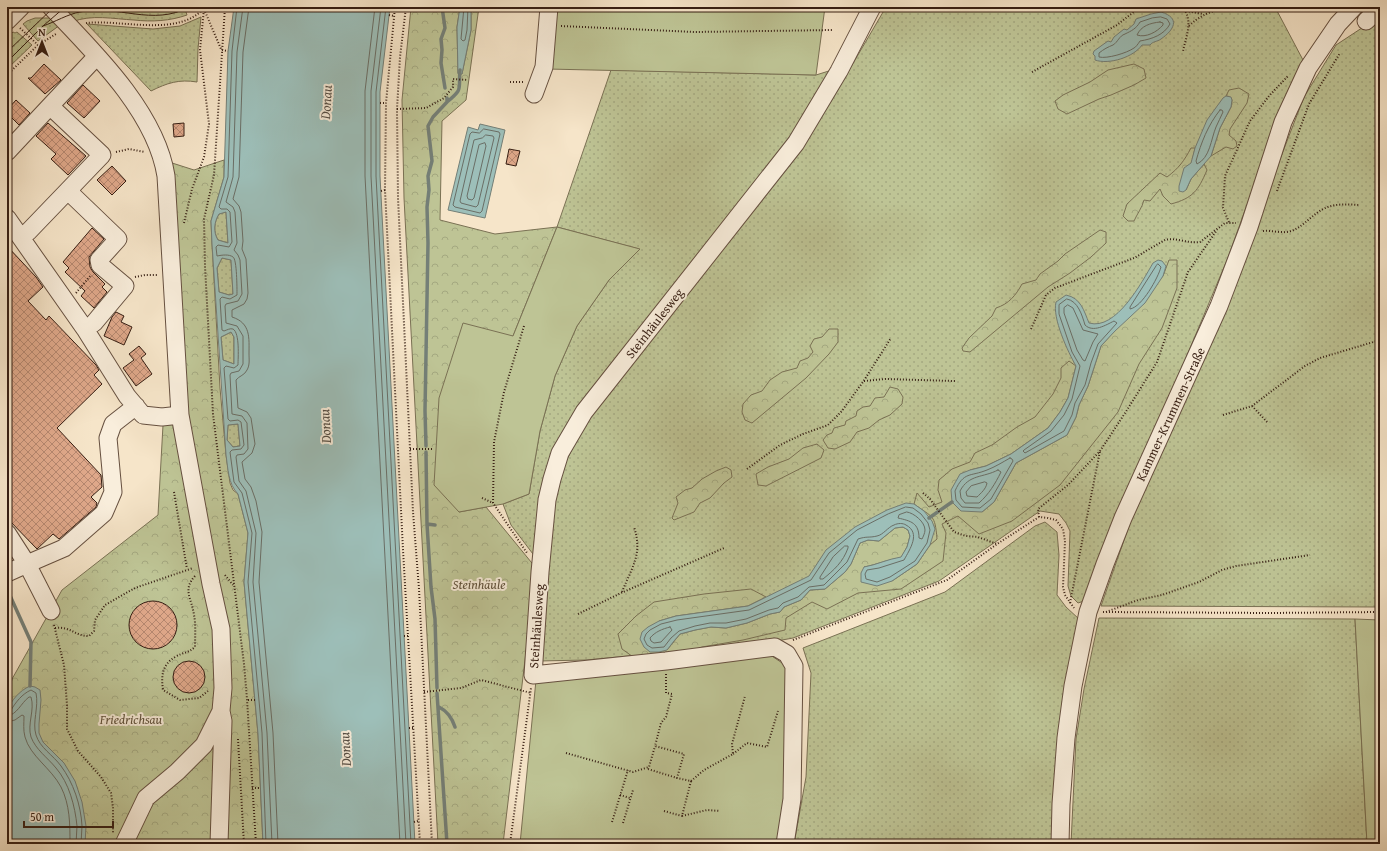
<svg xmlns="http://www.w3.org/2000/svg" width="1387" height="851" font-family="'Gentium Book Plus',serif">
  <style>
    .grass { fill: url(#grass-dots); stroke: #7a7154 }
    .forest { fill: url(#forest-crowns); stroke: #7a7154 }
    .garden { fill: #bec495; stroke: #7a7154 }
    .water { fill: #9dbfb9; stroke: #747f77; fill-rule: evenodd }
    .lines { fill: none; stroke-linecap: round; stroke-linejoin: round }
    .shore { stroke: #6a6e66; stroke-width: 1 }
    .stream { stroke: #747f77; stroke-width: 3.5 }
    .building { fill: url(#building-cross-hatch); stroke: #361e13 }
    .minor-casing { stroke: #665040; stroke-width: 19 }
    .path { stroke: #361e13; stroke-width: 2; stroke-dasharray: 1 2; stroke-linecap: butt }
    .minor { stroke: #f9eedc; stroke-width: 17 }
    .tram { stroke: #361e13; stroke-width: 1 }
    .labels { text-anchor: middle; stroke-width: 4; stroke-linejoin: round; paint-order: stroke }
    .street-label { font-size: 13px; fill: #361e13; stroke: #f9eedc }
    .park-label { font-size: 13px; font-style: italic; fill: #5f503a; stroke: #f9eedc }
    .water-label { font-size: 14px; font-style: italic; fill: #554e45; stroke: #f9eedc }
  </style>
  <defs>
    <pattern id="grass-dots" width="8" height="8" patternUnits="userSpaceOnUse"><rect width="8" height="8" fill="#bec495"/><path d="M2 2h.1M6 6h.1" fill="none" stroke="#a4a880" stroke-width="1.8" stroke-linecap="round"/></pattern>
    <pattern id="forest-crowns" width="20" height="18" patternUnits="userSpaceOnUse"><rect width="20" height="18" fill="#bec495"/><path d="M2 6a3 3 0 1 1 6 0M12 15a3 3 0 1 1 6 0" fill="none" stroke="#a4a880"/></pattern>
    <pattern id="building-cross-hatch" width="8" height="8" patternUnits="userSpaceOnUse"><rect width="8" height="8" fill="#dfa88a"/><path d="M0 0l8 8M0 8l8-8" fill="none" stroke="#b68870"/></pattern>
  </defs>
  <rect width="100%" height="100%" fill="#f6e5c9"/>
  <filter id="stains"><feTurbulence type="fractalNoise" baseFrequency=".005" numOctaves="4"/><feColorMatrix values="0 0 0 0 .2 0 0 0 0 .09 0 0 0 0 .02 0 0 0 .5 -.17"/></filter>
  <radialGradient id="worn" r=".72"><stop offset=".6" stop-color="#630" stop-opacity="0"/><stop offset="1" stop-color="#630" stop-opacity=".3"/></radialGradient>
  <!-- grass -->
  <path class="grass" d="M58,7H188L185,9L187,15C170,21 152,22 134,20C114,19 91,14 72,22Z
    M886,7H1275L1303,60L1289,89L1227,260L1084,601L1078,603L1071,596L1068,586L1070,531L1066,523L1059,514L1040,511L939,581L793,638L766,643L586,660L539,661L557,479L587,420L772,183L831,101Z
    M201,17L198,49L197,82C179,79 167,83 151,91L87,24L153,29L180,26Z
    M35,18H49L60,25L38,41L23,24L27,21Z
    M1377,18L1380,19V607L1101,606L1130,523L1188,395L1257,230L1270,185L1304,97L1336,45Z
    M13,32L15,33L17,32L32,45L7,69V38Z
    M611,70L816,75L832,70L790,139L580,407L536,558L511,525L503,504L529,494L540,431L555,376L577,326L609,280L639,249L557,227Z
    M226,212L228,243L218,240C213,232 214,222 219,214Z
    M222,258L231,260L233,294L229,295L219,292L217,268Z
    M231,332L234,337V364L223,360L221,337Z
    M238,424L240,446L233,447L227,440L228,425Z
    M1045,522L1057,532L1059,555L1057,595L1066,607L1079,619L1065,683L1059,736L1052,844H794L806,777L811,673L803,648L945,592L1035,526Z
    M1099,618L1355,619L1367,844H1071L1076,739L1084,689Z"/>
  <!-- forest -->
  <path class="forest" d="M411,7H460L457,27L458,73L462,74L471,30V7H479L466,100L442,121L440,220L495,234L557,227L513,336L459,512L486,507L536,568L503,844H438L404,198L402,100Z
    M1134,64L1144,69L1146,78L1134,85L1111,95L1099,99L1067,114L1058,109L1055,101L1063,95L1090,82L1108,70Z
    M1239,88L1249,94L1247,103L1230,129L1229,135L1236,141L1237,146L1233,149L1226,147L1211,156L1220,128L1231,107L1232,100L1230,97L1226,96L1229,90Z
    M1191,148H1195L1186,190L1191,179L1204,164L1207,170C1198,191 1193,198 1171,204L1163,196L1160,189L1150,201L1144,200C1142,208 1137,214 1134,221H1128L1123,216L1127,204L1160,173L1167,177C1179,168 1184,161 1191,148Z
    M224,160V177L211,221L212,244L220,388L226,455L230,483L233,490L238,494L248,533L244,582L258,734L263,844H7V688L62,590L158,515L163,425L185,423L169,162L194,170Z
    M1100,230L1106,232V243L1091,257L1070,273L1048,287L970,352L963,351L962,348L969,338L992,316L996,308C1009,304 1016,295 1022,284L1036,280L1040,274L1058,261L1065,254Z
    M1169,260H1177V288L1162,328L1139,364L1118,412L1060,485L1012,521L979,534L958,516L942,524L946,533L943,561L901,589L858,593L827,609L812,602L786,618L785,630L743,640L702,647L677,657L636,659L622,649L618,634L636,616L654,602L704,594L751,589L766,597L748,606L676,616L659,621L667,650L680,634L695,630L711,627L726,628L747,623L770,614L780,612L784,607L801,600L810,590L825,589L845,572L851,564L860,543L868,540L879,541L895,528L903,527L908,530L910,536L907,547L901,558C889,559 876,565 864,567L892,581L917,564L930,545L937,539C935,514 933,518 914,504L917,493L929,507L942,502L938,490L939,480L952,469L970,462L975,453L992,445L1017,427L1035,417L1053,394L1061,378V368L1069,361L1076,366L1068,398L1060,412L1048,428L1011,454L986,466L970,470L982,512L994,502L1016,463L1067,435L1076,417L1079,405L1088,386L1101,346L1163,276Z
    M829,329H838V342L829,354L806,378L752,423L745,420L742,412L743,404L751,395L762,391L770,380L782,372L797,368L800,361L808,358L813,352L810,346L814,339L822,337Z
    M890,387L898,389L903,397L902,404L890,415L879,420L869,428L857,432L850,442L835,449L828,448L823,440L827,435L832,433L834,428L845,425L846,421L856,416L857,411L863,407L870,406L875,398L884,397Z
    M817,444L824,450L821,458L766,486L758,485L756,474L768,467L789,459L803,448Z
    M726,467L731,470L732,477L724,483L710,498L700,503L694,512L674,520L672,518L678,503L676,497L685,490L692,488L702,479L716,471Z"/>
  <!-- garden -->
  <path class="garden" d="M554,7H825L816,75L547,69Z
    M557,227L640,249L609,280L577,326L555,376L540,431L529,494L503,504L459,512L434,485L439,398L463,323L513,336Z
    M1355,619L1380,620V844H1367Z
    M766,652L788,667L787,789L778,844H520L536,680Z"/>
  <!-- water -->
  <path class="water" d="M234,7H390L380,92V176L415,844H263L258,734L244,582L248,533L238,494C228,484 228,468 226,455L212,244L211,221L224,177L228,51ZM226,212L228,243L218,240C213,232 214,222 219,214ZM222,258L231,260L233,294L229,295L219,292L217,268ZM231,332L234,337V364L223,360L221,337ZM238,424L240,446L233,447L227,440L228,425Z
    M460,7H471V30L462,74H458L457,27Z
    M1161,12C1181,18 1174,30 1161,39C1157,42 1153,41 1150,45H1142C1134,57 1109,65 1095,60V56L1093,54L1094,51L1108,41L1111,42L1114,37L1124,29L1127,30L1134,24L1136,19L1151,14Z
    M1226,96L1231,97L1232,100L1231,107L1220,128L1211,156L1191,179L1186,190L1183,192L1179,191V186L1184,168L1191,163L1195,148L1207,120L1223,98Z
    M480,124L505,130L485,218L448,210L468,127L478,130Z
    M1158,260L1162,261L1166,266L1163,276L1145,303L1115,331L1101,346L1088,386L1079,405L1076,417L1067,435L1016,463L994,502L982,512L961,511L952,502L951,490L960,474L970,470L986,466L1011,454L1048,428L1060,412L1068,398L1076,366C1068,352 1052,318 1056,302L1066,295C1081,298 1084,311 1089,323C1116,331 1142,282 1153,263Z
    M906,503L914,504L924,511L932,521L935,529L930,545L917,564L892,581L877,586L861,582V573L864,567C876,565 888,559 901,557L907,547L910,536L908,530L903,527L895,528L879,541L868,540L860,543L851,564L845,572L825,589L810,590L801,600L784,607L780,612L770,614L747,623L726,628L711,627L695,630L680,634L674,641L667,650L659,652H650L644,647L640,639L642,632L648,627L659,621L676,616L748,606L809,576L826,550L855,527L887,510Z
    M30,686L35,687L40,690L41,700L39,724V733L43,742L64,763L75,781L82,802L86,826L85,844H7V710C12,700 19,691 30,686Z"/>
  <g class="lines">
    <!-- shore -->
    <path class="shore" d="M237,7L232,51L228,177L219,207L221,209H227L230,212L232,242L229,247L218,245L216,247L217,256C222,255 229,254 233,257C237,259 237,289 237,295L230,299L222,297L220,299L222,330L224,331C227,330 230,328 233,329C240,333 238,358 238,365L234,368L226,366L224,368L228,419L230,421L238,420L241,422L244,445L241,449L232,450L230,452L234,482L242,493L252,533L248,582L262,733L266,844
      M243,7L237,52L233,177L226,202L233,207L235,212L237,243L234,250L238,255L240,260L242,294L238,301L226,304L225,306L226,323L237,326L243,336V364L239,371L231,373L230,375L232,414L242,416L247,423L248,449L244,454L237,455L236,457L239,481L246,491L256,533L253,582L267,733L272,844
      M249,7L243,52L239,177L233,199L239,206L241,212L243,241L242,249L246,259L248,293L247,299L244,304L232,310V317C251,323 249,338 249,354C249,359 250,365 247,370C245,375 239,376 236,380L238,408L247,412L251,418L255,444L252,453L242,462L245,479L251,487L256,501L262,532L259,582L273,733L278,844
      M375,7L365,91V176L400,844
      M381,7L371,91V176L406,844
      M386,7L376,92V176L411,844
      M464,7L461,39L463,41L465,40L467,30L468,7
      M1161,17L1167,19L1170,24C1164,35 1152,39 1140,41C1138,44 1136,47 1134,48C1127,53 1107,59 1099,57V53C1104,49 1108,47 1113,45C1118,42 1119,36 1125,34C1131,31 1136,29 1140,22L1152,18Z
      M1160,22L1163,23V25C1157,32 1146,38 1137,35C1141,26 1150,23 1160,22Z
      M1220,110H1222L1223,112C1221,117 1218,122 1216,127C1211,139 1210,158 1197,164L1196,161C1201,143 1208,125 1220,110Z
      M484,129L499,132L500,134L482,211L480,213L455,207L453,205L470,134L472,132L479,133Z
      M486,135L493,136L494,138L478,205L476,207L461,203L460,201L474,140L482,138Z
      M485,143L486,146L474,198L472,200L468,199L467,196L479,145Z
      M1158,264L1161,267C1158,278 1142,307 1130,309V307L1156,266Z
      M1067,299C1078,301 1082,315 1085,325C1093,333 1106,325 1114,321L1117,323L1098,344L1091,363L1085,385L1075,403L1072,415L1064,431L1025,453L1023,451L1024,450L1051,431L1064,415L1072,399L1080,366L1072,352L1059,314V305Z
      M1068,305L1073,308L1083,330L1098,334L1093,342L1085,361L1083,360L1077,350L1064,313V308Z
      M1010,458L1012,459L1013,461L991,499L980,508L962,507L956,500L955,491C964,471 970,477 987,470C995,467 1003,462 1010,458Z
      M998,470L1001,472C995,484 989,494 979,503H965L961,498L960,491C969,474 983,478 998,470Z
      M985,482L987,483C986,489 981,493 977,497L967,496L966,492L971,486Z
      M906,507L913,508L921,514L928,523L930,530L927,543L915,561L890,577L877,582L866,579L865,574L867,570L879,568L904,560C910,549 921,533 906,525C903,523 898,523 894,525C888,527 883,535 877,536C869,538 867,536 858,539L847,562L824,585L809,587L798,597L783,603L778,608L769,610L746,619L726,623H710L695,626L679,631L671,638L664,647L652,648L647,645L644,639L646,634L650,630L661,624L677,620L749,610L811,580L829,553L857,530L888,514Z
      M907,512C914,513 925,522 925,530C925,533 923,537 922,539L919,538C919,523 911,521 898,518L899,515Z
      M845,546H848V548C843,562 834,570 823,579H820V577L833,557Z
      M670,627L672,630L661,642L654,643L651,641L650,638C655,632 662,629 670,627Z
      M7,711L11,710C16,702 22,694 31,690L36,693C39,707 32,722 36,735C40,748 53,755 61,766C73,782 81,805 82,826C82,832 81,838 81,844
      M7,716C17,715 21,703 29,697H31C35,710 27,724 31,737C36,750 47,757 56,768C69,783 75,806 77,826C77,832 76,838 76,844
      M7,722L15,720L22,715L24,716C24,723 23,730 25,737C30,756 51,768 61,787C70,805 70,824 70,844"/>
    <!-- stream -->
    <path class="stream" d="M442,7L445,28L441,39L442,50L441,63L445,88
      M447,102C464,88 458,90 460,70
      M426,446L425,411L428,243L427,207L429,190L428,176L432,161L428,126L433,117L447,102V98
      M426,452L427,524L431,587L435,619L437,688
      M929,518L952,502
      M427,524L435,525
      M7,589L31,642L30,686
      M437,693L447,844
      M439,707C447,711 452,718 455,727"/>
  </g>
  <!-- building -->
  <path class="building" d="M44,64L61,80L45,94L28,78H31Z
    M83,85L100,101L84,118L67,103Z
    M16,100L30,113L19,125L7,113V110Z
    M48,123L86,156L68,175L51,159L56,154L36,136Z
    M184,123V136L174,137L173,124Z
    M509,149L520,151L516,166L506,164Z
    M112,166L126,181L112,195L97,180Z
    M92,228L104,239L89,257L90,267L93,272L105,284L102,287L107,292L94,308L81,296L85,291L65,272L69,268L63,262Z
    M7,246L36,277L43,287L28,301L46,320L49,316L96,365L99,370L94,375L102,384L57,428L101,475L102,487L91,497L97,503L96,507L59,539L53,534L37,549L7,518Z
    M116,312L124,316L121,322L132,327L124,345L104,336L112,317Z
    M139,346L146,354L141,358L152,374L136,386L123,368L134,360L129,354Z
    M129 625a24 24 0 1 1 48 0a24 24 0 1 1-48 0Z
    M173 677a16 16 0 1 1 32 0a16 16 0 1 1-32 0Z"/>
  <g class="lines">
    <!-- minor casing -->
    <g class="minor-casing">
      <path id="minor" d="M51,7C94,52 156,112 166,176L180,415L211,584L221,629L223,688L221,711L204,745L177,772L146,798L124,844
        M7,21L21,7
        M1366,21L1380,8
        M534,94L544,67L549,7
        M50,106L97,56
        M7,152L50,106L102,155L28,232
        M68,191L118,239L99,260L100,265L125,286L94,323
        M7,218L85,329L127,396L143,415L162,417L180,415
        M7,533L27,564L7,573
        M51,611L27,564L64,548L104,513L113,492L108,438L113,424L136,406
        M219,844L223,721L221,711
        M785,844L792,799L794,666L787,654L775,647L666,661L533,675L540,572L547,500L552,479L560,453L584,412L796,143L839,71L872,7
        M1060,844L1061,804L1066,738L1073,686L1088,612L1105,564L1123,518L1219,306L1249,227L1283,122L1308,68L1338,24L1354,7"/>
    </g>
    <!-- path -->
    <path class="path" d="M225,7L214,175L204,219L205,266L213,414L244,664L247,699L256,844
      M395,7L386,103L385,190L403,550L420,844
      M406,7L400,57L397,109L398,198L413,512L419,589L432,844
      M1182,7C1194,19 1186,37 1183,51
      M204,9L221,49
      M1186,11L1203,14
      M389,15L394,16
      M86,23C121,19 180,38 205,7
      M561,26L695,32L833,30
      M1189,26C1198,17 1207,13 1220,9
      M20,28L38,45
      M222,50L228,51
      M1032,72L1117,25L1140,7
      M7,75L38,45L56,34
      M510,82H523
      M380,103H386
      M397,109L426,108L444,98L453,87V79L468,80
      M116,152L129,149L145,152
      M381,191L385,190
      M1277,191L1309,104L1340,53
      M1229,222L1223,208L1225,176L1250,121L1269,96L1288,76
      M184,223L192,189L204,157L209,124L200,50L204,9
      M1263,231C1272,230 1282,234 1291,231C1301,228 1308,219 1317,213C1329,203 1345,204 1359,205
      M135,277L145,275H158
      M76,293L91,275
      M524,326L504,392L494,442L493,503L527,553
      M1031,329L1046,295L1055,288L1134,258L1165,240C1176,237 1188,244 1200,242L1225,223H1236
      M864,381L885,379L955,381
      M1252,406L1268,423
      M1223,415L1252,406L1305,366L1320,358L1380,340
      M410,449H432
      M747,469L780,445L803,434L828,425L841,412L863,382L891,338
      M174,492L187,569
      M923,493L930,499L954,532L966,536L978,537L997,544
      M482,498L493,503
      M1039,517L1038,509L1068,485L1100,451L1127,410L1157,362L1188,272L1217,230
      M225,575L233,585
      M195,576C182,590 192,599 194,615C196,625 195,636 195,647C187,654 183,652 175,657C162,665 161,676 163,690L180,700L199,698L208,691
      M622,592C632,567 643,554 634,527
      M1070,603L1100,451
      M1103,612L1270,613L1380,612
      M1106,612L1138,600L1162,595L1199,582L1222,570L1236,566L1310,555
      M578,614L621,593L724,548
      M54,625L64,665L67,705V729L78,751L101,777L111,793L113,808V833
      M55,628C71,626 74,636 89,636L94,631L95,620L105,605L135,588L193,568
      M404,636H408
      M793,640L947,580L997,544L1039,517L1048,518L1056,520L1063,529L1065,541L1063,587L1065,595L1074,608
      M666,674V693L672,694L666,717L661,723L655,746L684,754L677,778L691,781L682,816L707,810L720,811
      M424,692L461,688L481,680L531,693
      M248,700H255
      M409,728H414
      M238,739L244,844
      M566,753L633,772L649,767L655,746
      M733,754L747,743L767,747L778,711
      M648,769L677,778
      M691,781L704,770L733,754L732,744L745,696
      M252,788H260
      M620,795L630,798
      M664,811L682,816
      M414,822L418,821
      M612,822L628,770
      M623,823L633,790
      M510,844L531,688"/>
    <!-- minor -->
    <use href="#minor" class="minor"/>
    <!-- tram -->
    <path class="tram" d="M43,26C55,22 68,14 80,12C117,4 153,27 189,7
      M7,52L54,7
      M7,62L43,26L65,7"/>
  </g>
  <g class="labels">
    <!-- street labels -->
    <g class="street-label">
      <text transform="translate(654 323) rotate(-52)" y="5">Steinhäulesweg</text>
      <text transform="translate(1170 414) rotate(-65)" y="5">Kammer-Krummen-Straße</text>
      <text transform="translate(536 626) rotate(-86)" y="5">Steinhäulesweg</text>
    </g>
    <!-- park labels -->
    <g class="park-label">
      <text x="479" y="589">Steinhäule</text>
      <text x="131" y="724">Friedrichsau</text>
    </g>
    <!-- water labels -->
    <g class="water-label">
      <text transform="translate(326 102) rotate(-87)" y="5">Donau</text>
      <text transform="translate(325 426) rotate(-93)" y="5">Donau</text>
      <text transform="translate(345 749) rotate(-93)" y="5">Donau</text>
    </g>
  </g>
  <!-- margin -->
  <rect width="1387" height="851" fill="none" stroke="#f6e5c9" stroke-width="24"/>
  <rect x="8" y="8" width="1371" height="835" fill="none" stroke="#361e13" stroke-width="2"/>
  <rect x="12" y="12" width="1363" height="827" fill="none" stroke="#361e13"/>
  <!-- north arrow -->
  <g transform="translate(42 42)" stroke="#f9eedc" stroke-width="3" paint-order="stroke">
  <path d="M0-3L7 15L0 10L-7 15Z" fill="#361e13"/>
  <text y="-6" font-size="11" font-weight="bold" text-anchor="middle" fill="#361e13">N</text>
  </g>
  <!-- scale -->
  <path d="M24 821v6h89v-6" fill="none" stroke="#361e13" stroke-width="2"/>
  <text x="30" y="821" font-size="12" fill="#361e13" stroke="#f9eedc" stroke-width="3" paint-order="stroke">50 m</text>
  <rect width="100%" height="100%" filter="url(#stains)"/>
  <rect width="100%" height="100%" fill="url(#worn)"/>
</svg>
